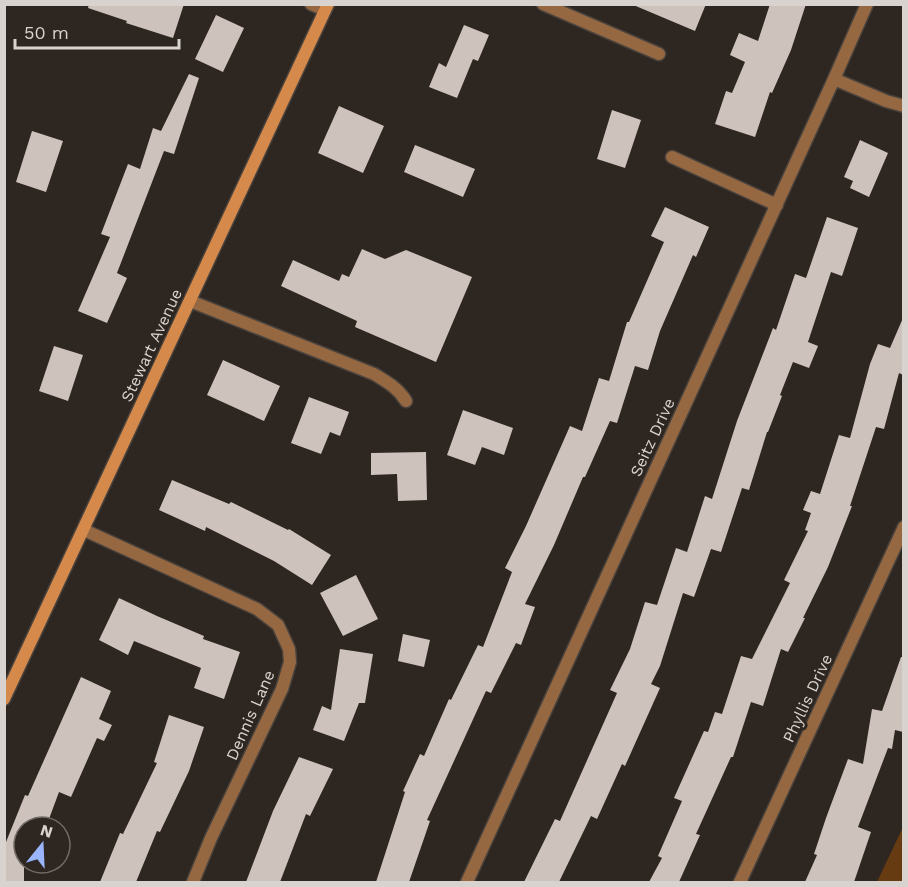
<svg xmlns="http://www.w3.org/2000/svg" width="908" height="887" font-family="'Work Sans',sans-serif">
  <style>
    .green { fill: #673b12 }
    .building { fill: #cec3bc }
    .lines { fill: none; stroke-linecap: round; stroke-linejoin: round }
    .minor-casing { stroke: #49423c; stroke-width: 15 }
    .secondary-casing { stroke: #49423c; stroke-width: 15 }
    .minor { stroke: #966842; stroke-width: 12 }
    .secondary { stroke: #d58a4c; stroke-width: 12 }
    .labels { text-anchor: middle; stroke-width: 6; stroke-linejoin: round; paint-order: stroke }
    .street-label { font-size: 16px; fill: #d8d3cf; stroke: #2e2620 }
  </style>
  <rect width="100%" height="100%" fill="#2e2620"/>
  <!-- green -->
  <path class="green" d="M903,827V882H877Z"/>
  <!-- building -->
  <path class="building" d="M89,4H184L173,38L126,23L127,21L88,8Z
    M631,4H706L695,31Z
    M770,4H806L791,50L772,93L770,92L755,137L715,124L726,91L732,93L745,62L730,55L739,33L758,41Z
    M216,15L244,28L223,72L195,59Z
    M464,25L489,35L478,61L473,59L457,98L429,87L439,63L446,67Z
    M189,74L199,78L174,154L164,151L117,273L127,278L107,323L78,311L110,237L101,234L128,164L140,169L153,128L161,131Z
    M339,106L384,126L363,173L318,153Z
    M612,110L641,120L625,168L597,159Z
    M32,131L63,141L46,192L16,182Z
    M860,140L888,153L869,197L850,188L853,181L844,177Z
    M415,145L475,169L463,197L404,172Z
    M665,207L709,227L696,257L693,255L660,331L648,370L635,366L617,423L610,421L585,477H583L554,545L525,604L535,607L521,645L516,643L491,693L486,691L427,820L430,821L409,882H376L405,792L403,791L420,754L424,756L449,699L451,700L478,645L483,647L512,572L505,568L526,526L570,426L582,431L599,378L609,381L627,322H629L664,242L651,236Z
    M827,217L858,228L842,276L831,272L808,342L818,346L809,368L793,362L780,395L782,396L768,432H767L749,490L742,488L721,552L711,549L694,597L683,593L660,666L651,684L660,688L625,766L622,764L597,819L591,816L559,882H524L555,819L560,821L617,693L610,690L630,649L645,602L657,605L676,548L687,552L705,496L712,499L737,421L773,328L776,330L795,274L806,278Z
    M362,249L385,259L406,250L472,277L436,362L355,327L357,321L281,286L293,260L339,281L342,274L349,277Z
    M903,318V375L899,373L884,429L876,427L850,506H852L828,567L803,618H805L788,652L781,649L763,706L751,702L733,757H731L696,834L700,835L679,882H649L662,858L658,856L682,801L674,798L704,731L708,732L715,712L722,714L741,656L752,659L790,583L784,580L808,531L805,530L811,513L803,510L811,491L820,494L839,435L850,438L870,364L878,344L890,348Z
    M54,346L83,355L68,401L39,391Z
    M223,360L280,386L264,421L207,395Z
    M309,397L349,412L340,436L330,432L321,454L291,443Z
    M463,410L513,428L504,455L482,447L475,465L447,455Z
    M426,452L427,500L398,501L397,474L371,475V453Z
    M172,480L229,504L231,502L288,530L289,529L331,555L312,585L274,561L206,527L205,531L159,510Z
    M356,575L378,619L343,636L320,593Z
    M119,598L157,616L204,636L203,639L240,652L224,699L194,688L201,668L134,641L128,655L99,640Z
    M403,634L430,640L424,667L398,661Z
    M340,649L373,654L365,703H359L344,741L313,730L322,706L331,710Z
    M901,657H903V732L895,730L892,749L888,748L858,827L871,832L854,882H805L817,855L814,854L826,818L848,759L863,764L872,709L882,711Z
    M81,677L111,691L99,719L112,725L104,741L97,738L71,797L59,792L46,827H24V882H4V847L25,795L28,796Z
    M169,715L204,727L189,771L160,832L157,831L136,882H100L120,833L123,834L157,763L154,762Z
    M299,757L333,769L310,816L306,814L280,882H246L273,811Z"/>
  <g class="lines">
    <!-- minor casing -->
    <g class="minor-casing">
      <path id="minor" d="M311,4L325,10
        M543,4L659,54
        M834,79L886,101L904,106
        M672,157L777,205
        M190,301L374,374C387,382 398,388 406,401
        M84,530L257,609L278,625L289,649L290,662L282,689L211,838L193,882
        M467,882L834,79L867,4
        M740,882L904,527"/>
    </g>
    <!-- secondary casing -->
    <g class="secondary-casing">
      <path id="secondary" d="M4,699L328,4"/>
    </g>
    <!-- minor -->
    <use href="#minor" class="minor"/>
    <!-- secondary -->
    <use href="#secondary" class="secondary"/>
  </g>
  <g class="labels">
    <!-- street labels -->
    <g class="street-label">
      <text transform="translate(151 345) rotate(-65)" y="6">Stewart Avenue</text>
      <text transform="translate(652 437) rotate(-65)" y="6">Seitz Drive</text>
      <text transform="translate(807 698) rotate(-65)" y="6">Phyllis Drive</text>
      <text transform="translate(250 715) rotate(-66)" y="6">Dennis Lane</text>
    </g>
  </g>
  <!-- border -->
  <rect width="908" height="887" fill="none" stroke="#d8d3cf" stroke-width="12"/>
  <!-- north arrow -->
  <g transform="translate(42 845) rotate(18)"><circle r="28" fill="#2e2620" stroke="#726b66" stroke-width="1.5"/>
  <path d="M0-4.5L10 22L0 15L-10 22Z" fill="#9bb5fd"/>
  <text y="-9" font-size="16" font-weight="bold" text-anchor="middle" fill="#d8d3cf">N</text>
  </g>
  <!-- scale -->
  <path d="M15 39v9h164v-9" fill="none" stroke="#d8d3cf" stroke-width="3"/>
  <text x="24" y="39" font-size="18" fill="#d8d3cf" stroke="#2e2620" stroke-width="4.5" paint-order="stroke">50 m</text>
</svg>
